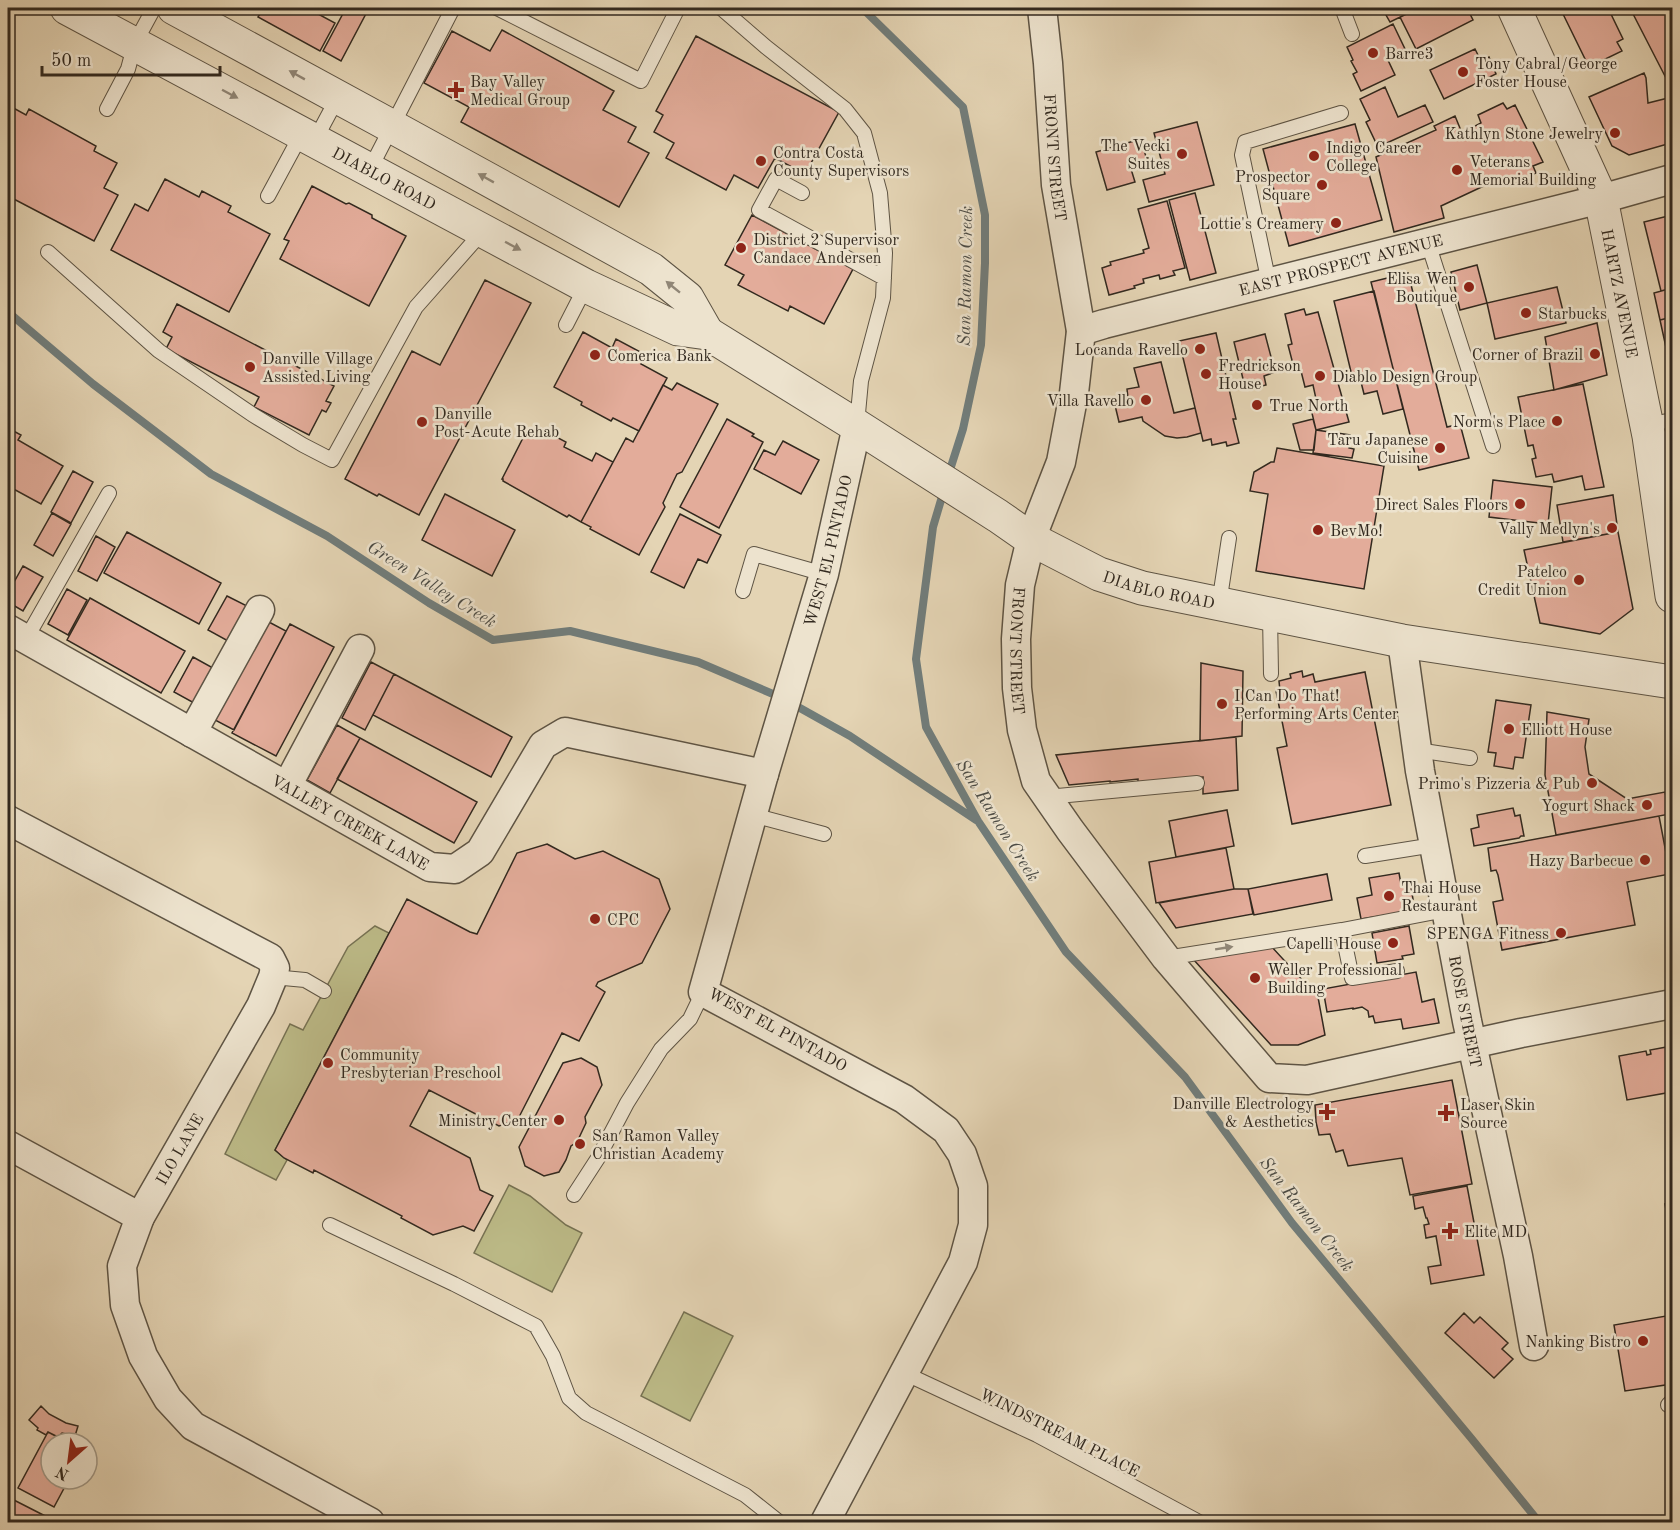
<svg xmlns="http://www.w3.org/2000/svg" width="1680" height="1530" font-family="'Old Standard TT',serif">
  <style>
    .green { fill: #bcba87; stroke: #777253; stroke-width: 1.5 }
    .lines { fill: none; stroke-linecap: round; stroke-linejoin: round }
    .stream { stroke: #717d7b; stroke-width: 8 }
    .building { fill: #e3ac9a; stroke: #32291f; stroke-width: 1.5 }
    .service-casing { stroke: #5e5444; stroke-width: 16 }
    .minor-casing { stroke: #5e5444; stroke-width: 31 }
    .tertiary-casing { stroke: #5e5444; stroke-width: 35 }
    .service { stroke: #ede3ce; stroke-width: 14 }
    .minor { stroke: #ede3ce; stroke-width: 28 }
    .tertiary { stroke: #ede3ce; stroke-width: 33 }
    .oneway { fill: #908676 }
    .poi-dot { fill: #8f2418; stroke: #ede3ce; stroke-width: 2 }
    .labels { text-anchor: middle; stroke-width: 5; stroke-linejoin: round; paint-order: stroke }
    .poi-label { font-size: 16px; fill: #32291f; stroke: #ede3ce; text-anchor: start }
    .street-label { font-size: 16px; fill: #32291f; stroke: #ede3ce }
    .water-label { font-size: 18px; font-style: italic; fill: #4c4c46; stroke: #ede3ce }
  </style>
  <rect width="100%" height="100%" fill="#e4d4b4"/>
  <filter id="stains"><feTurbulence type="fractalNoise" baseFrequency=".00333" numOctaves="4"/><feColorMatrix values="0 0 0 0 .2 0 0 0 0 .09 0 0 0 0 .02 0 0 0 .5 -.17"/></filter>
  <radialGradient id="worn" r=".72"><stop offset=".6" stop-color="#630" stop-opacity="0"/><stop offset="1" stop-color="#630" stop-opacity=".3"/></radialGradient>
  <!-- green -->
  <path class="green" d="M375,926L389,933L275,1150L287,1160L276,1180L225,1154L290,1024L303,1030L348,947Z
    M509,1185L530,1196L566,1225L582,1233L552,1292L474,1253Z
    M684,1312L733,1336L690,1421L641,1396Z"/>
  <g class="lines">
    <!-- stream -->
    <path class="stream" d="M862,8L963,107L985,215V263L981,345L963,429L948,476
      M8,312L93,384L211,474L327,536L429,603L493,640L570,631L698,662L780,697
      M944,490L933,527L916,659L926,727L978,821L1066,952L1185,1077L1292,1223L1471,1438L1539,1522
      M791,703L850,736L976,820"/>
  </g>
  <!-- building -->
  <path class="building" d="M264,8H307L335,23L320,51L258,17Z
    M346,8H369L341,61L323,51Z
    M1382,8H1419L1390,22Z
    M1419,8H1467L1473,20L1416,49L1400,17Z
    M1572,8H1608L1623,39L1617,42L1622,51L1589,67L1562,12Z
    M1630,8H1672V81L1668,82Z
    M1393,24L1405,49L1387,58L1395,75L1361,91L1353,74L1357,72L1351,61L1353,60L1347,47Z
    M502,30L614,91L603,110L636,127L628,142L649,153L619,207L461,122L469,107L424,83L452,31L490,51Z
    M696,36L839,112L805,174L775,158L758,188L734,175L726,190L666,158L674,143L654,132L663,115L656,111Z
    M1475,49L1481,61L1489,57L1496,74L1444,99L1430,70Z
    M1644,73L1646,78L1648,103L1672,97V137L1669,138L1671,143L1629,155L1612,146L1589,97Z
    M1385,87L1398,117L1425,105L1433,122L1378,147L1366,122L1370,120L1360,99Z
    M1503,103L1507,109L1515,105L1543,162L1533,166L1536,173L1510,186L1505,176L1441,206L1444,218L1394,232L1376,157L1436,130L1434,126L1455,116L1462,133L1481,123L1478,115Z
    M8,105L26,115L29,109L96,146L94,151L117,163L104,188L118,195L94,241L8,196Z
    M1197,122L1214,185L1149,202L1143,180L1165,174L1154,133Z
    M1355,124L1382,220L1289,246L1263,149Z
    M1141,139L1148,164L1131,169L1135,182L1107,190L1096,152Z
    M165,179L199,197L202,191L231,206L228,212L270,234L229,312L111,250L135,204L148,211Z
    M312,186L346,204L349,203L372,215V218L406,236L369,306L280,259L289,241L284,239Z
    M1195,193L1216,273L1190,280L1169,200Z
    M1167,201L1185,268L1173,271L1175,275L1160,279L1159,275L1143,279L1144,283L1134,286L1135,288L1109,295L1102,268L1111,265L1110,262L1144,253L1143,250L1149,248L1138,209Z
    M752,215L853,269L824,324L790,306L788,311L738,285L744,275L725,265Z
    M1672,215V288L1661,291L1644,222Z
    M1477,265L1487,303L1460,310L1451,272Z
    M1408,273L1447,427L1460,424L1469,458L1419,470L1371,282Z
    M485,280L531,303L419,515L379,494L377,496L345,479L412,351L440,365Z
    M1557,287L1566,323L1495,339L1487,303Z
    M1672,288V317L1660,320L1654,293Z
    M1374,291L1403,409L1383,414L1377,391L1364,394L1359,374L1352,376L1334,301Z
    M177,304L334,386L326,401L331,403L326,412L322,410L309,435L254,407L259,397L166,349L172,337L163,332Z
    M1304,309L1306,315L1318,312L1349,422L1316,430L1311,409L1318,408L1313,385L1305,387L1300,367L1294,368L1288,345L1292,344L1285,314Z
    M1672,317V351L1667,352L1660,320Z
    M1597,323L1607,375L1554,390L1545,337Z
    M583,332L612,348L616,339L646,355L641,364L667,378L639,431L613,418L611,421L581,405L582,402L554,387Z
    M1216,333L1236,419H1233L1239,443L1227,446L1226,442L1212,445L1211,439L1203,441L1179,341Z
    M1265,334L1275,372L1264,376L1266,385L1250,389L1248,382L1244,383L1234,342Z
    M1161,362L1174,413L1195,408L1201,433L1187,437L1177,438L1165,436L1143,421L1142,417L1119,422L1114,401L1128,398L1127,389L1139,387L1134,368Z
    M677,383L718,404L682,472L677,474L663,503L665,507L639,555L590,529L591,527L581,522L626,438L633,442L663,385L672,390Z
    M1583,384L1604,487L1585,490L1582,476L1554,482L1552,474L1536,477L1532,459L1536,458L1533,445L1528,446L1518,397Z
    M727,419L754,434L752,436L763,442L719,528L680,507Z
    M1313,419L1316,430L1314,450H1300L1293,424Z
    M8,428L21,435L18,440L63,466L41,504L8,486Z
    M531,429L542,435L545,431L566,442L564,447L592,461L596,453L613,462L581,522L569,515L567,517L503,481V479H502L524,436L527,437Z
    M1316,430L1350,435L1349,448L1354,449L1352,458L1313,453Z
    M783,441L819,460L801,494L754,469L764,450L775,455Z
    M1277,448L1384,466L1364,589L1256,571L1268,494L1250,491L1254,472L1271,462H1274Z
    M73,471L93,482L71,523L51,512Z
    M1493,480L1552,487L1548,524L1489,517Z
    M445,494L515,530L492,576L422,540Z
    M1613,495L1618,532L1563,542L1557,505Z
    M52,513L71,524L53,556L34,545Z
    M680,514L721,535L707,563L698,559L684,588L651,572Z
    M127,532L221,583L199,624L104,573Z
    M1618,532L1633,609L1600,634L1540,623L1524,550Z
    M96,536L115,547L97,581L78,571Z
    M23,566L43,577L23,611L8,602V593Z
    M67,589L87,600L68,635L48,624Z
    M227,596L247,606L228,641L208,630Z
    M90,598L185,651L161,693L67,640Z
    M267,621L286,631L234,730L215,720Z
    M290,624L334,647L276,756L232,733Z
    M193,657L213,668L194,703L174,692Z
    M371,662L394,674L365,730L342,718Z
    M1201,663L1243,671L1242,736L1200,741Z
    M1302,671L1303,677L1313,674L1315,682L1365,672L1391,805L1292,824L1277,748L1287,746L1276,691H1280L1279,681L1291,678L1290,674Z
    M394,674L512,737L491,777L373,715Z
    M1496,700L1531,705L1523,758L1515,757L1513,769L1494,766L1496,753L1488,752Z
    M1547,712L1589,719L1585,747L1589,774L1627,799L1665,792L1670,814L1556,835L1545,775Z
    M337,725L360,738L330,793L307,780Z
    M1236,737L1238,790L1203,794V777L1138,782V779L1110,782V781L1069,785L1056,755Z
    M360,738L477,802L454,843L337,779Z
    M1513,808L1515,816L1520,815L1524,836H1521L1519,838L1474,846L1471,829L1479,827L1477,815Z
    M1227,810L1234,846L1176,857L1169,821Z
    M1659,816L1670,874L1627,882L1635,925L1502,950L1493,902L1503,900L1498,875L1496,870L1491,871L1488,848Z
    M547,844L575,859L603,851L659,879L670,909L642,963L598,982L596,986L605,992L579,1041L562,1033L518,1119L499,1126L429,1090L410,1126L470,1158L480,1190L493,1196L474,1231L463,1226L433,1235L401,1218L402,1216L314,1170L313,1173L284,1158L275,1150L407,899L470,932L477,934L517,853Z
    M1226,848L1234,889L1156,903L1149,862Z
    M1399,873L1401,884L1410,882L1413,899L1404,900L1406,912L1361,919L1357,898L1372,895L1369,878Z
    M1327,874L1332,900L1254,915L1248,889Z
    M1234,889H1248L1253,914L1176,928L1159,903Z
    M1409,926L1414,954L1402,956L1403,959L1377,963L1372,933Z
    M1270,945L1318,997L1325,1035L1298,1045H1271L1193,959Z
    M1416,972L1422,1002L1434,999L1439,1023L1403,1029L1401,1019L1375,1023L1373,1016L1369,1017L1368,1011L1362,1007L1353,1009V1008L1327,1012L1323,989Z
    M1672,1046V1097V1092L1627,1100L1619,1056L1646,1051L1647,1055L1651,1054L1650,1050Z
    M581,1058L597,1067L602,1085L585,1117L586,1123L577,1142L571,1146L566,1160L559,1172L544,1176L525,1166L519,1147L563,1063Z
    M1452,1080L1472,1184L1410,1195L1402,1158L1348,1166L1343,1150L1336,1152L1330,1134L1319,1135L1316,1122L1315,1105Z
    M1467,1186L1484,1275L1431,1284L1428,1267L1441,1265L1436,1236L1426,1238L1424,1225L1429,1224L1427,1218H1426L1423,1207L1415,1209L1413,1196Z
    M1672,1203V1239H1671L1665,1204Z
    M1464,1313L1474,1323L1480,1317L1508,1343L1502,1349L1513,1359L1494,1378L1445,1333Z
    M1666,1316L1672,1358V1384L1625,1391L1614,1325Z
    M41,1406L49,1414L66,1423L78,1426L75,1436L62,1433L58,1437L48,1432L46,1435L37,1430L38,1428L29,1420Z
    M48,1432L69,1443H51V1479H69L54,1507L18,1488Z
    M8,1497L57,1522H8Z"/>
  <g class="lines">
    <!-- service casing -->
    <g class="service-casing">
      <path id="service" d="M497,8L641,81L678,8
        M721,8L766,47L845,109L864,133L880,193L885,253L883,298L861,381L857,424
        M1342,8L1352,34
        M107,109L128,69L135,43L154,8
        M315,140L338,97
        M370,169L453,8
        M802,193L776,179L759,210L884,278
        M268,196L302,133
        M1428,243L1493,446
        M48,252L159,351L253,415L303,445L332,460L416,307L484,230
        M1269,283L1242,155L1245,142L1341,113
        M566,325L586,286
        M1647,425L1672,420
        M743,591L754,554L824,574
        M1219,604L1229,538
        M1270,614L1271,674
        M26,639L109,493
        M1417,750L1470,758
        M1047,797L1197,783
        M753,815L824,834
        M1365,856L1434,845
        M1342,930L1352,978L1397,971
        M1166,958L1342,930L1446,910
        M273,977L305,980L324,991
        M574,1195L598,1158L627,1103L661,1049L690,1019L703,992
        M330,1225L454,1284L536,1326L553,1356L569,1398L586,1413L745,1495L779,1522
        M904,1373L1037,1435L1199,1522
        M1668,1405L1672,1401"/>
    </g>
    <!-- minor casing -->
    <g class="minor-casing">
      <g id="minor">
        <path id="s1" d="M1042,8L1048,63L1056,185L1081,331L1074,393L1061,462L1031,539L1020,585L1016,639L1017,688L1022,730L1036,781L1070,830L1166,958L1269,1078L1307,1080L1521,1033L1672,1004"/>
        <path id="s2" d="M1081,331L1104,324L1601,199L1672,179"/>
        <path id="s3" d="M8,629L430,867L455,869L480,852L543,745L565,732L764,774"/>
        <path id="s4" d="M1402,641L1420,771L1467,1021L1518,1256L1534,1346"/>
        <path d="M192,733L260,610"/>
        <path d="M287,786L360,649"/>
        <path d="M8,820L270,958L275,968L273,977L261,1006L140,1217L122,1266L125,1305L143,1356L168,1399L193,1426L370,1522"/>
        <path d="M8,1145L140,1217"/>
        <path id="s5" d="M825,1522L963,1262L973,1225V1186L962,1154L946,1130L904,1099L703,992L764,774L824,574L857,426"/>
      </g>
    </g>
    <!-- tertiary casing -->
    <g class="tertiary-casing">
      <g id="tertiary">
        <path id="s6" d="M67,8L586,286L678,329L707,333L857,426L998,516L1031,539L1099,574L1142,588L1402,641L1672,682"/>
        <path d="M174,8L391,126L651,269L687,298L707,333"/>
        <path id="s7" d="M1514,8L1601,199L1649,436L1672,596"/>
      </g>
    </g>
    <!-- service -->
    <use href="#service" class="service"/>
    <!-- minor -->
    <use href="#minor" class="minor"/>
    <!-- tertiary -->
    <use href="#tertiary" class="tertiary"/>
  </g>
  <!-- one-way arrows -->
  <defs><path id="oneway-solid" d="M-6-.8H1V-3.2L6.5 0L1 3.2V.8H-6Z" transform="scale(1.5)"/></defs>
  <g class="oneway">
    <use href="#oneway-solid" transform="translate(297 75) rotate(-151)"/>
    <use href="#oneway-solid" transform="translate(230 94) rotate(28)"/>
    <use href="#oneway-solid" transform="translate(486 178) rotate(-151)"/>
    <use href="#oneway-solid" transform="translate(513 246) rotate(28)"/>
    <use href="#oneway-solid" transform="translate(673 287) rotate(-141)"/>
    <use href="#oneway-solid" transform="translate(1224 948) rotate(-9)"/>
  </g>
  <!-- markers -->
  <g class="poi-dot">
    <circle cx="1373" cy="53" r="6"/>
    <circle cx="1463" cy="72" r="6"/>
    <path d="M453 81h6v6h6v6h-6v6h-6v-6h-6v-6h6z"/>
    <circle cx="1615" cy="133" r="6"/>
    <circle cx="1182" cy="154" r="6"/>
    <circle cx="1314" cy="156" r="6"/>
    <circle cx="761" cy="161" r="6"/>
    <circle cx="1457" cy="170" r="6"/>
    <circle cx="1322" cy="185" r="6"/>
    <circle cx="1336" cy="223" r="6"/>
    <circle cx="741" cy="248" r="6"/>
    <circle cx="1469" cy="287" r="6"/>
    <circle cx="1526" cy="313" r="6"/>
    <circle cx="1200" cy="349" r="6"/>
    <circle cx="1595" cy="354" r="6"/>
    <circle cx="595" cy="355" r="6"/>
    <circle cx="250" cy="367" r="6"/>
    <circle cx="1206" cy="374" r="6"/>
    <circle cx="1320" cy="376" r="6"/>
    <circle cx="1146" cy="400" r="6"/>
    <circle cx="1257" cy="405" r="6"/>
    <circle cx="1557" cy="421" r="6"/>
    <circle cx="422" cy="422" r="6"/>
    <circle cx="1440" cy="448" r="6"/>
    <circle cx="1520" cy="504" r="6"/>
    <circle cx="1612" cy="528" r="6"/>
    <circle cx="1318" cy="530" r="6"/>
    <circle cx="1579" cy="580" r="6"/>
    <circle cx="1222" cy="704" r="6"/>
    <circle cx="1509" cy="729" r="6"/>
    <circle cx="1592" cy="783" r="6"/>
    <circle cx="1647" cy="805" r="6"/>
    <circle cx="1645" cy="860" r="6"/>
    <circle cx="1389" cy="896" r="6"/>
    <circle cx="595" cy="919" r="6"/>
    <circle cx="1561" cy="933" r="6"/>
    <circle cx="1393" cy="943" r="6"/>
    <circle cx="1255" cy="978" r="6"/>
    <circle cx="328" cy="1063" r="6"/>
    <path d="M1324 1103h6v6h6v6h-6v6h-6v-6h-6v-6h6z"/>
    <path d="M1443 1104h6v6h6v6h-6v6h-6v-6h-6v-6h6z"/>
    <circle cx="559" cy="1120" r="6"/>
    <circle cx="580" cy="1144" r="6"/>
    <path d="M1447 1222h6v6h6v6h-6v6h-6v-6h-6v-6h6z"/>
    <circle cx="1643" cy="1341" r="6"/>
  </g>
  <g class="labels">
    <!-- poi labels -->
    <g class="poi-label">
      <text x="1385" y="59">Barre3</text>
      <text x="1475" y="69">Tony Cabral/George<tspan x="1475" dy="18">Foster House</tspan></text>
      <text x="470" y="87">Bay Valley<tspan x="470" dy="18">Medical Group</tspan></text>
      <text x="1603" y="139" text-anchor="end">Kathlyn Stone Jewelry</text>
      <text x="1170" y="151" text-anchor="end">The Vecki<tspan x="1170" dy="18">Suites</tspan></text>
      <text x="1326" y="153">Indigo Career<tspan x="1326" dy="18">College</tspan></text>
      <text x="773" y="158">Contra Costa<tspan x="773" dy="18">County Supervisors</tspan></text>
      <text x="1469" y="167">Veterans<tspan x="1469" dy="18">Memorial Building</tspan></text>
      <text x="1310" y="182" text-anchor="end">Prospector<tspan x="1310" dy="18">Square</tspan></text>
      <text x="1324" y="229" text-anchor="end">Lottie's Creamery</text>
      <text x="753" y="245">District 2 Supervisor<tspan x="753" dy="18">Candace Andersen</tspan></text>
      <text x="1457" y="284" text-anchor="end">Elisa Wen<tspan x="1457" dy="18">Boutique</tspan></text>
      <text x="1538" y="319">Starbucks</text>
      <text x="1188" y="355" text-anchor="end">Locanda Ravello</text>
      <text x="1583" y="360" text-anchor="end">Corner of Brazil</text>
      <text x="607" y="361">Comerica Bank</text>
      <text x="262" y="364">Danville Village<tspan x="262" dy="18">Assisted Living</tspan></text>
      <text x="1218" y="371">Fredrickson<tspan x="1218" dy="18">House</tspan></text>
      <text x="1332" y="382">Diablo Design Group</text>
      <text x="1134" y="406" text-anchor="end">Villa Ravello</text>
      <text x="1269" y="411">True North</text>
      <text x="434" y="419">Danville<tspan x="434" dy="18">Post-Acute Rehab</tspan></text>
      <text x="1545" y="427" text-anchor="end">Norm's Place</text>
      <text x="1428" y="445" text-anchor="end">Taru Japanese<tspan x="1428" dy="18">Cuisine</tspan></text>
      <text x="1508" y="510" text-anchor="end">Direct Sales Floors</text>
      <text x="1600" y="534" text-anchor="end">Vally Medlyn's</text>
      <text x="1330" y="536">BevMo!</text>
      <text x="1567" y="577" text-anchor="end">Patelco<tspan x="1567" dy="18">Credit Union</tspan></text>
      <text x="1234" y="701">I Can Do That!<tspan x="1234" dy="18">Performing Arts Center</tspan></text>
      <text x="1521" y="735">Elliott House</text>
      <text x="1580" y="789" text-anchor="end">Primo's Pizzeria &amp; Pub</text>
      <text x="1635" y="811" text-anchor="end">Yogurt Shack</text>
      <text x="1633" y="866" text-anchor="end">Hazy Barbecue</text>
      <text x="1401" y="893">Thai House<tspan x="1401" dy="18">Restaurant</tspan></text>
      <text x="607" y="925">CPC</text>
      <text x="1549" y="939" text-anchor="end">SPENGA Fitness</text>
      <text x="1381" y="949" text-anchor="end">Capelli House</text>
      <text x="1267" y="975">Weller Professional<tspan x="1267" dy="18">Building</tspan></text>
      <text x="340" y="1060">Community<tspan x="340" dy="18">Presbyterian Preschool</tspan></text>
      <text x="1314" y="1109" text-anchor="end">Danville Electrology<tspan x="1314" dy="18">&amp; Aesthetics</tspan></text>
      <text x="1460" y="1110">Laser Skin<tspan x="1460" dy="18">Source</tspan></text>
      <text x="547" y="1126" text-anchor="end">Ministry Center</text>
      <text x="592" y="1141">San Ramon Valley<tspan x="592" dy="18">Christian Academy</tspan></text>
      <text x="1464" y="1237">Elite MD</text>
      <text x="1631" y="1347" text-anchor="end">Nanking Bistro</text>
    </g>
    <!-- street labels -->
    <g class="street-label">
      <text dy="6" stroke="none"><textPath href="#s1" startOffset="150">FRONT STREET</textPath></text>
      <text dy="6" stroke="none"><textPath href="#s6" startOffset="360">DIABLO ROAD</textPath></text>
      <text dy="6" stroke="none"><textPath href="#s2" startOffset="268">EAST PROSPECT AVENUE</textPath></text>
      <text dy="6" stroke="none"><textPath href="#s7" startOffset="306">HARTZ AVENUE</textPath></text>
      <text dy="6" stroke="none"><textPath href="#s5" startOffset="1173">WEST EL PINTADO</textPath></text>
      <text dy="6" stroke="none"><textPath href="#s6" startOffset="1242">DIABLO ROAD</textPath></text>
      <text dy="6" stroke="none"><textPath href="#s1" startOffset="654">FRONT STREET</textPath></text>
      <text dy="6" stroke="none"><textPath href="#s3" startOffset="393">VALLEY CREEK LANE</textPath></text>
      <text dy="6" stroke="none"><textPath href="#s4" startOffset="376">ROSE STREET</textPath></text>
      <text transform="translate(778 1029) rotate(29)" y="6">WEST EL PINTADO</text>
      <text transform="translate(179 1149) rotate(-60)" y="6">ILO LANE</text>
      <text transform="translate(1060 1432) rotate(27)" y="6">WINDSTREAM PLACE</text>
    </g>
    <!-- water labels -->
    <g class="water-label">
      <text transform="translate(965 276) rotate(-89)" y="6">San Ramon Creek</text>
      <text transform="translate(432 584) rotate(32)" y="6">Green Valley Creek</text>
      <text transform="translate(998 820) rotate(58)" y="6">San Ramon Creek</text>
      <text transform="translate(1307 1214) rotate(52)" y="6">San Ramon Creek</text>
    </g>
  </g>
  <!-- margin -->
  <rect width="1680" height="1530" fill="none" stroke="#e4d4b4" stroke-width="30"/>
  <rect x="9" y="9" width="1662" height="1512" fill="none" stroke="#32291f" stroke-width="3"/>
  <rect x="15" y="15" width="1650" height="1500" fill="none" stroke="#32291f" stroke-width="1.5"/>
  <!-- north arrow -->
  <g transform="translate(69 1461) rotate(208)"><circle r="28" fill="#ede3ce" stroke="#a29988" stroke-width="1.5"/>
  <path d="M0-4.5L10 22L0 15L-10 22Z" fill="#8f2418"/>
  <text y="-9" font-size="16" font-weight="bold" text-anchor="middle" fill="#32291f">N</text>
  </g>
  <!-- scale -->
  <path d="M42 66v9h178v-9" fill="none" stroke="#32291f" stroke-width="3"/>
  <text x="51" y="66" font-size="18" fill="#32291f" stroke="#ede3ce" stroke-width="4.5" paint-order="stroke">50 m</text>
  <rect width="100%" height="100%" filter="url(#stains)"/>
  <rect width="100%" height="100%" fill="url(#worn)"/>
</svg>
